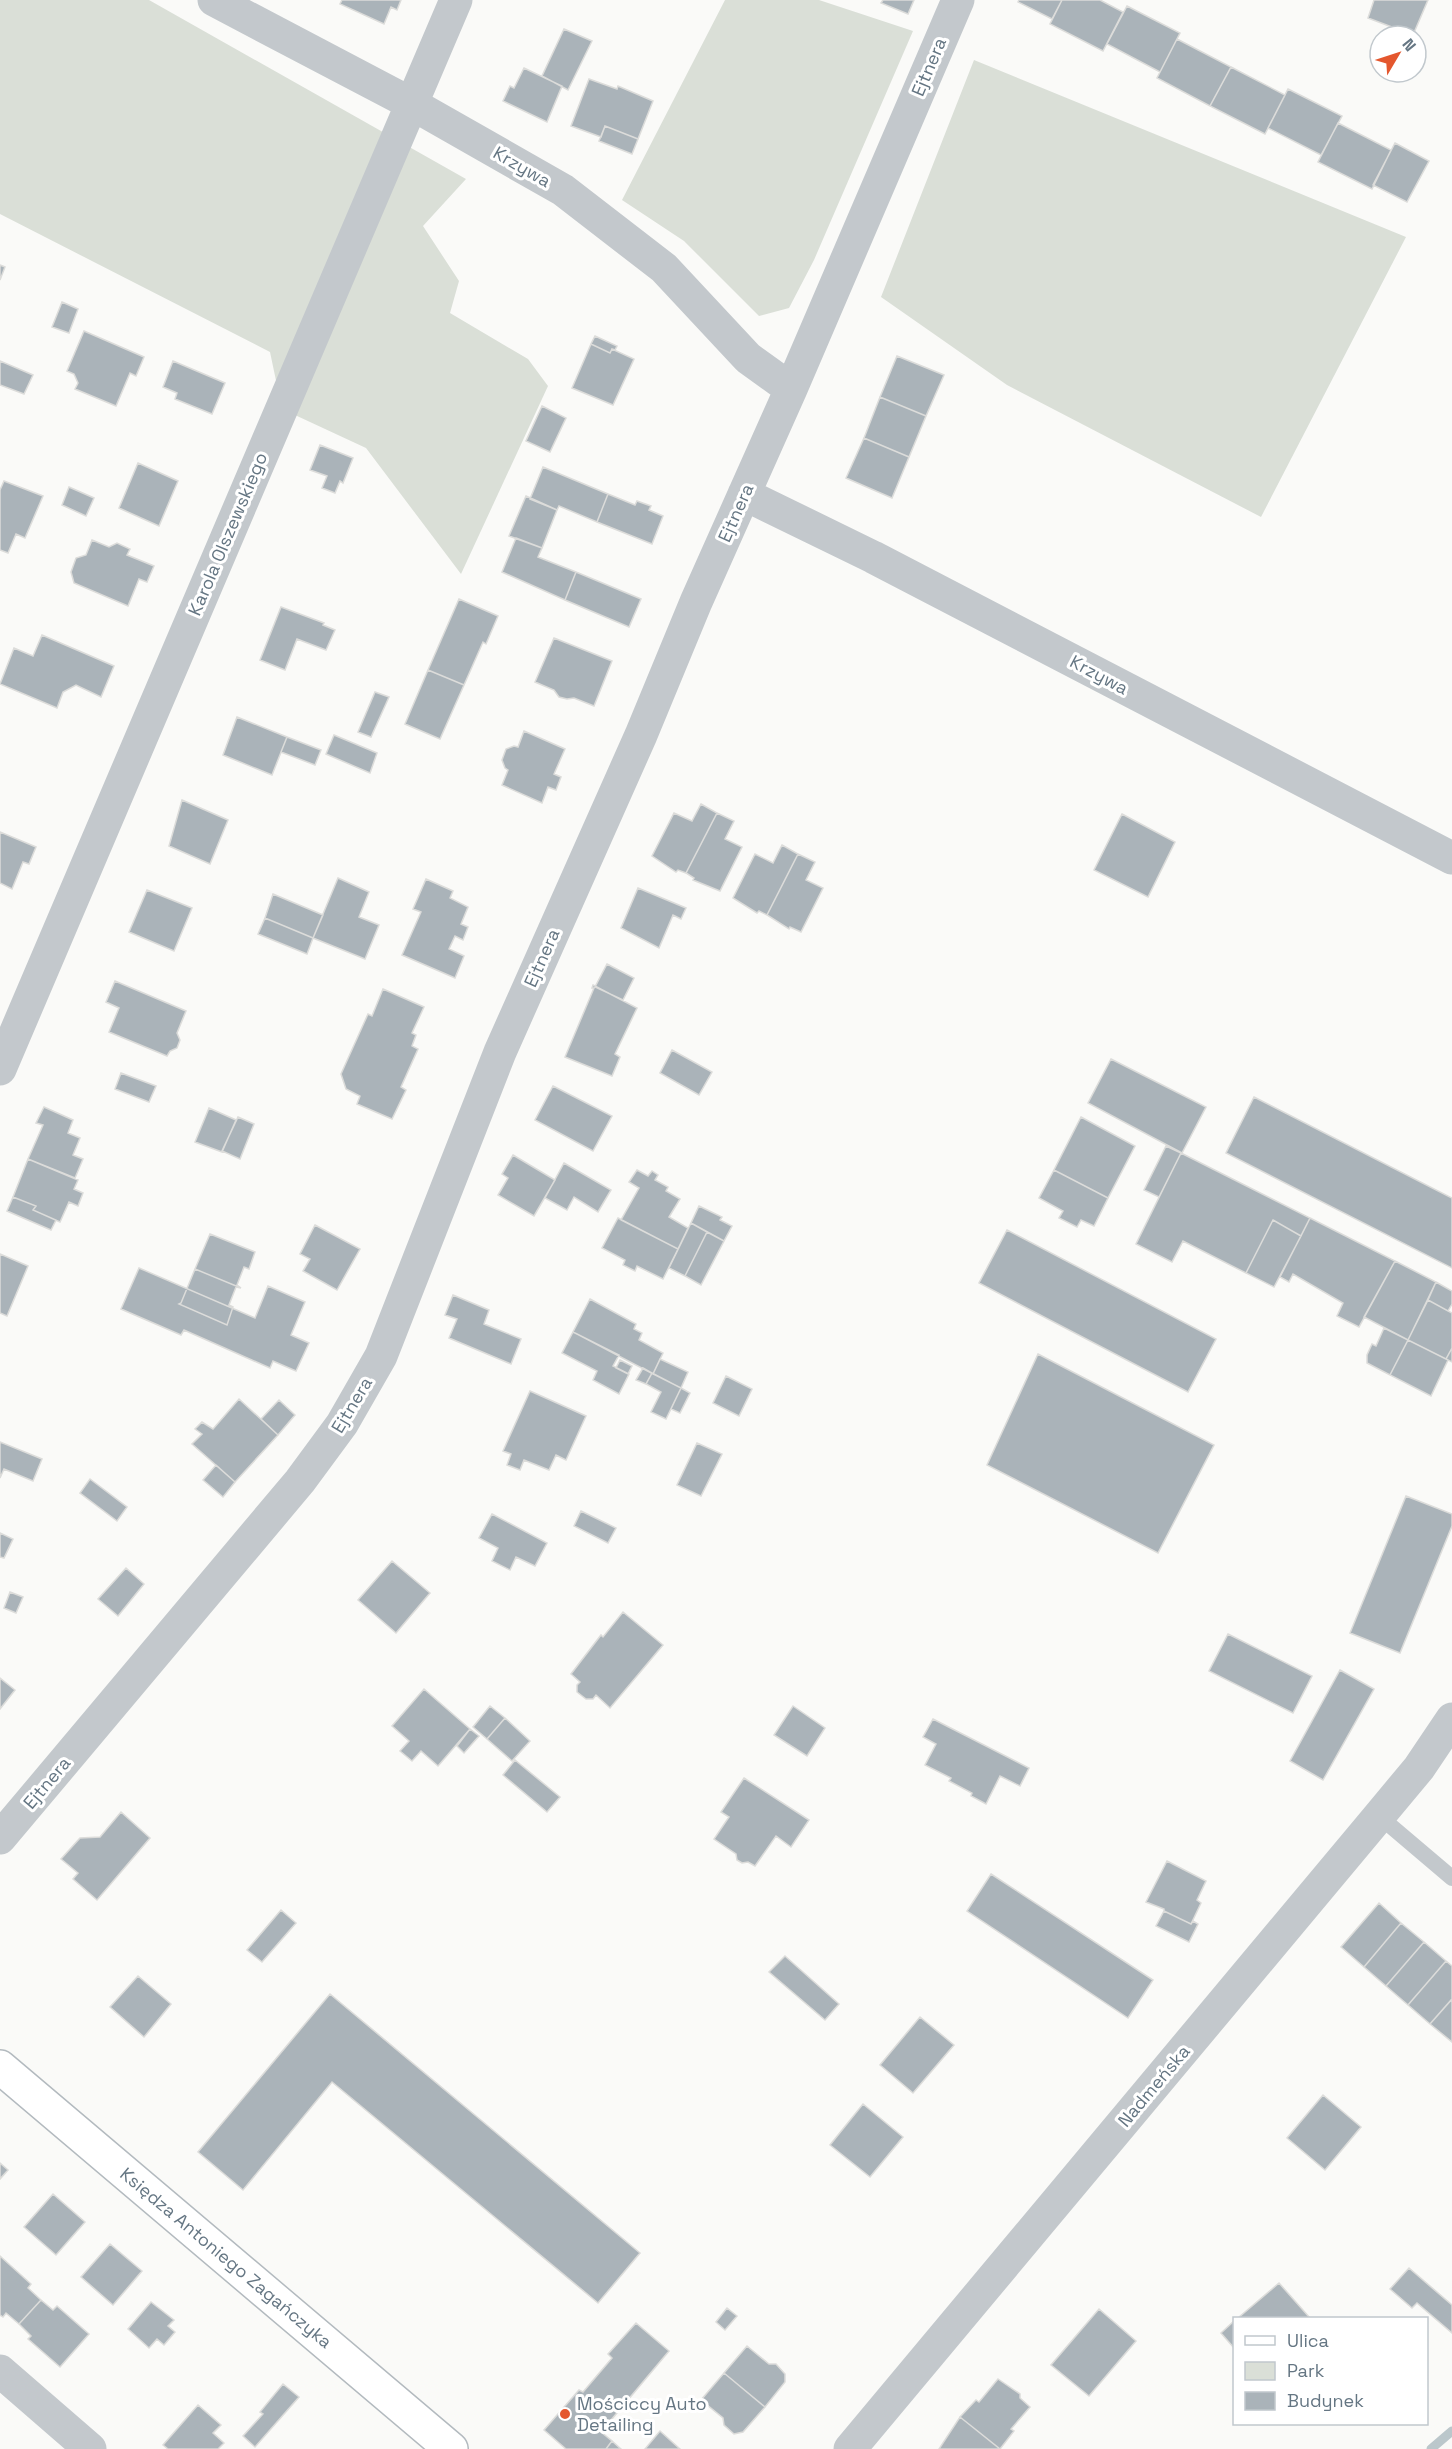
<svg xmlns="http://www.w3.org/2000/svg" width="1452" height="2449" font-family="'Space Grotesk',sans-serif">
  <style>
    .green { fill: #dadfd7 }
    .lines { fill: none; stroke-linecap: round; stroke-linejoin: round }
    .stream { stroke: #bbc7cb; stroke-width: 9 }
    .building { fill: #aab3b9; stroke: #dcdcda; stroke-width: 1.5 }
    .secondary-casing { stroke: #b3babf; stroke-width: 36 }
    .lane { stroke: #c3c8cc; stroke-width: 16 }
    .street { stroke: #c3c8cc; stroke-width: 33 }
    .secondary { stroke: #fff; stroke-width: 33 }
    .poi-dot { fill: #e4572e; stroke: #fff; stroke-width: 2 }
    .labels { text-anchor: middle; stroke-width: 6; stroke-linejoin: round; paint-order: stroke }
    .street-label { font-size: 18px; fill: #657683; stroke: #fff }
    .poi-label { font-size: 18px; fill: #657683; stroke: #fff; text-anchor: start }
  </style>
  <rect width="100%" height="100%" fill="#fafaf8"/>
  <!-- green -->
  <path class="green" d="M0,0H149L466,179L423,226L459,281L450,313L528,359L548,386L461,574L366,448L282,409L270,352L0,214Z
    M725,0H819L913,31L814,260L789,308L759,316L684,241L622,200Z
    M974,60L1406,237L1261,517L1007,385L881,297Z"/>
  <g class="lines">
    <!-- stream -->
    <path class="stream" d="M1431,2449L1452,2431"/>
  </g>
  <!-- building -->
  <path class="building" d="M342,0H401L397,10L391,7L384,24L340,4Z
    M883,0H914L908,14L881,3Z
    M1019,0H1062L1052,19L1018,2Z
    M1062,0H1100L1123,12L1103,51L1050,24Z
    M1374,0H1428L1413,35L1368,18Z
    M1127,6L1180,33L1160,72L1107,44Z
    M564,29L592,41L568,90L542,76Z
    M1177,39L1231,67L1210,106L1157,78Z
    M1231,67L1285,95L1265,134L1210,106Z
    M524,68L562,86L547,122L503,101L510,86L514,88Z
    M589,79L617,89L618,86L653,101L638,139L605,126L601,137L571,126Z
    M1288,89L1342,116L1321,155L1268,128Z
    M1338,123L1391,150L1372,189L1318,162Z
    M605,126L638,139L632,154L599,141Z
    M1395,143L1429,161L1407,202L1373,185Z
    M0,265L5,267L0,280Z
    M62,302L78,309L69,333L52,327Z
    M84,331L144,357L136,376L130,373L116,406L75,389L78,383L74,374L67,371Z
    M595,336L617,346L615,350L612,349L610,353L591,344Z
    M591,344L610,353L612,349L634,359L613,405L572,388Z
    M897,356L944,375L926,416L880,397Z
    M0,361L33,375L24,394L0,385Z
    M173,361L225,383L212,414L175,399L177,393L163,387Z
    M880,397L926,416L909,457L864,438Z
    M542,406L566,418L550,452L526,441Z
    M864,438L909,457L892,498L846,478Z
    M320,445L353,458L343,483L340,481L335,493L322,488L327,476L310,470Z
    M138,463L178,481L159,526L119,508Z
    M543,467L608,494L597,522L559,506L557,510L530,499Z
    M4,481L43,496L25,538L16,534L8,553L0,550V490Z
    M69,487L94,498L86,516L62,505Z
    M608,494L635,505L637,501L651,506L649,510L663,516L652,544L597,522Z
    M526,496L557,510L542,548L509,536Z
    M516,538L542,548L538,557L576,572L565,600L502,572Z
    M92,540L109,547L117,543L130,549L127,555L154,566L147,582L139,579L128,606L74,583L71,572L76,558L86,555Z
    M576,572L641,599L629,627L565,600Z
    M459,599L498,616L486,644L483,642L464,685L428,670Z
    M281,607L324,623L323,625L335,630L326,650L297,639L285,670L260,660Z
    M42,635L114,666L101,697L76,685L63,692L57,708L0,684L14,648L33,656Z
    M554,638L612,661L594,706L574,698L567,699L559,697L554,690L535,682Z
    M428,670L464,685L440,739L405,724Z
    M375,692L389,697L371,737L358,732Z
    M237,717L287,737L272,775L223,755Z
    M524,731L565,749L554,774L561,777L556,790L548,787L542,803L502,785L508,770L505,768L502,760L506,749L514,746L518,747Z
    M334,735L377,753L370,773L326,754Z
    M287,737L321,750L315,765L281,752Z
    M182,800L228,820L210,864L169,846Z
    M701,804L717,813L686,873L678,870L676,872L652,856L674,813L692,821Z
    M717,813L734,821L725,839L742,847L720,891L693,880L694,878L686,873Z
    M1122,814L1175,842L1148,897L1094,870Z
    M0,832L36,847L29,864L23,862L12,889L0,883Z
    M782,845L798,854L767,915L759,911L757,913L733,898L755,854L773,863Z
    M798,854L815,862L806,880L823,888L801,932L790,927L789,929L767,915Z
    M338,878L369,892L359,917L379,925L365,959L313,938Z
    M426,879L453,891L450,898L468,907L461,924L468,927L463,940L455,936L449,949L464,956L455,978L402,955L421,912L413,909Z
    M638,888L686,908L681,919L673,915L659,948L621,928Z
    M147,890L192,908L174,951L129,932Z
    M273,894L323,915L313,938L265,918Z
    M265,918L313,938L307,954L258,934Z
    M607,964L634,978L623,1000L595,987Z
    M115,981L186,1011L177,1033L180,1040L177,1048L170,1051L167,1056L109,1032L119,1008L106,1002Z
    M593,985L637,1008L615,1054L620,1057L612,1076L565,1057L594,988H592Z
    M383,989L424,1007L412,1033L416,1035L412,1046L418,1049L401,1087L406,1090L392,1119L357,1104L360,1096L346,1089L341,1074L368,1014L372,1016Z
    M672,1050L712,1072L699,1095L660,1073Z
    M1111,1059L1206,1107L1182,1153L1088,1103Z
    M121,1073L156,1086L149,1102L115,1089Z
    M553,1086L612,1116L593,1151L535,1120Z
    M1254,1097L1452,1198V1268L1226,1153Z
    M44,1107L73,1120L68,1133L80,1138L73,1155L83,1159L75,1178L28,1159L43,1125L36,1123Z
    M209,1108L236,1120L222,1152L195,1142Z
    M238,1117L254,1124L240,1159L222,1151Z
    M1081,1117L1135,1146L1108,1198L1054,1170Z
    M1166,1146L1181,1153L1159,1197L1144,1190Z
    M1181,1153L1310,1218L1301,1236L1273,1220L1246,1273L1183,1241L1172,1262L1136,1244Z
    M513,1155L555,1180L534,1216L498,1195L508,1178L502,1174Z
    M28,1159L78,1180L74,1189L83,1193L78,1206L69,1202L60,1222L33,1210L36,1206L13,1197Z
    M564,1163L611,1190L598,1212L574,1197L567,1210L545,1198Z
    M637,1170L648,1176L652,1171L658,1175L655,1180L668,1187L666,1191L680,1199L669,1217L688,1228L678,1249L621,1220L639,1188L629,1182Z
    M1054,1170L1108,1198L1094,1226L1081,1220L1077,1227L1059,1218L1063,1211L1039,1198Z
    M13,1197L36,1206L33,1210L56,1220L51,1230L7,1211Z
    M699,1206L722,1217L720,1220L732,1226L724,1241L691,1223Z
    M618,1218L678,1249L663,1279L637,1266L635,1271L623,1265L625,1260L602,1248Z
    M1310,1218L1395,1261L1359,1327L1337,1316L1343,1303L1293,1274L1289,1282L1280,1277Z
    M1273,1220L1301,1236L1274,1287L1246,1273Z
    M691,1223L707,1232L685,1276L669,1268Z
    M315,1225L360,1249L337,1290L303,1271L310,1259L300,1254Z
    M1007,1230L1216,1339L1188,1392L979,1283Z
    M707,1232L724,1241L701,1285L685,1276Z
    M210,1234L255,1252L249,1269L244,1267L237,1285L241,1288L195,1269Z
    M0,1254L28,1266L7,1316L0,1313Z
    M1395,1261L1436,1282L1408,1340L1364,1317Z
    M139,1268L255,1318L268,1286L305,1302L291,1335L309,1343L296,1371L273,1361L270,1368L184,1330L181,1335L121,1309Z
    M195,1269L241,1288L236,1287L229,1305L233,1307L227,1325L179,1304L181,1303Z
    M1436,1282L1452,1291V1304L1448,1311L1428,1300Z
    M453,1295L489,1310L484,1324L521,1339L511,1364L449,1338L457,1319L445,1315Z
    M590,1299L636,1324L634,1329L642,1333L639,1340L663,1353L653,1374L573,1332Z
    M1428,1300L1452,1313V1348L1446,1359L1408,1340Z
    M1384,1328L1408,1340L1390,1375L1367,1363V1355L1372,1344L1376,1346Z
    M573,1332L619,1355L613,1366L629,1374L619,1394L593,1380L597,1371L562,1353Z
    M1408,1340L1448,1360L1431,1396L1390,1375Z
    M1452,1348V1362L1446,1359Z
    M1038,1354L1214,1445L1158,1553L987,1465Z
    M660,1359L688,1372L681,1388L653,1374Z
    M620,1360L632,1366L628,1374L616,1368Z
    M643,1368L652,1373L646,1384L636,1380Z
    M652,1373L681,1388L666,1419L651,1412L661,1392L646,1384Z
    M726,1376L752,1389L739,1416L713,1403Z
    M681,1388L690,1393L680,1413L671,1409Z
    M530,1391L586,1416L566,1460L556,1455L549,1470L524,1460L520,1470L507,1465L511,1454L503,1451Z
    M239,1399L278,1435L235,1482L192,1444L202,1434L195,1429L202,1422L213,1429Z
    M279,1400L295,1415L278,1435L261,1419Z
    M0,1442L42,1459L33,1481L4,1469L0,1478Z
    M697,1443L722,1454L701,1496L677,1485Z
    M216,1465L235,1482L223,1497L203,1480Z
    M90,1479L127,1507L117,1521L80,1493Z
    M1406,1496L1452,1514V1526L1400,1653L1350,1633Z
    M581,1511L616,1528L608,1543L574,1526Z
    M492,1514L547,1543L535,1566L516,1557L510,1570L492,1561L498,1548L479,1538Z
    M0,1533L13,1539L4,1558L0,1557Z
    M392,1561L430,1593L396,1633L358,1600Z
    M126,1568L144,1584L118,1616L98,1599Z
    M10,1592L23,1597L16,1613L4,1608Z
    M623,1612L663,1645L610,1708L596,1695L593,1699H586L577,1692V1685L580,1682L571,1674L601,1635L603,1637Z
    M1228,1634L1312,1676L1293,1713L1209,1671Z
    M1340,1670L1374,1689L1323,1780L1290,1761Z
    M0,1678L15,1690L0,1709Z
    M424,1689L470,1729L438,1766L421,1751L412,1761L400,1751L409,1741L392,1726Z
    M490,1706L505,1718L487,1739L473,1727Z
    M793,1706L825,1728L807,1756L774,1735Z
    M505,1718L530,1741L512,1761L487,1739Z
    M933,1719L1029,1768L1020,1786L1000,1776L986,1804L971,1796L972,1793L949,1781L951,1778L925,1765L936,1744L923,1737Z
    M470,1729L479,1736L464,1753L457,1746Z
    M515,1760L560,1797L547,1812L503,1775Z
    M744,1778L809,1820L791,1847L776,1836L755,1866L748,1862L742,1863L737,1860L736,1854L714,1839L729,1817L721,1812Z
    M121,1812L150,1838L97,1900L73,1879L78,1873L61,1859L80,1838L100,1837Z
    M1167,1861L1206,1881L1197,1900L1201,1903L1191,1924L1164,1911V1909L1146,1902Z
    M991,1874L1153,1980L1128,2018L967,1911Z
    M1379,1903L1401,1923L1364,1967L1341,1947Z
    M281,1910L296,1923L262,1962L247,1950Z
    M1164,1911L1191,1924L1193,1921L1198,1924L1189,1942L1156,1926Z
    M1401,1923L1424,1942L1386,1986L1364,1967Z
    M1424,1942L1446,1961L1408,2005L1386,1986Z
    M785,1956L839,2004L825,2020L769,1972Z
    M1446,1961L1452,1966V1999L1430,2024L1408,2005Z
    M138,1976L171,2004L144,2037L110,2007Z
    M330,1994L640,2253L598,2303L332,2082L243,2190L198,2152Z
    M1452,1999V2042L1430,2024Z
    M920,2017L954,2045L913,2093L880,2065Z
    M1323,2095L1361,2127L1325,2170L1287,2138Z
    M863,2104L903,2137L870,2177L830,2145Z
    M0,2163L8,2170L0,2179Z
    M53,2194L85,2222L56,2255L24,2227Z
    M110,2244L142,2271L113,2305L81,2277Z
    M0,2256L31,2284L28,2288L41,2300L19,2324L6,2313L3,2317L0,2315Z
    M1409,2268L1452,2305V2333L1417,2303L1412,2308L1390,2289Z
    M1279,2283L1310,2318H1238Z
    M41,2300L53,2310L57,2306L89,2334L60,2367L28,2339L31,2336L19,2324Z
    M151,2302L174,2320L168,2326L175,2332L164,2345L157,2339L149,2348L128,2329Z
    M727,2308L737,2316L725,2330L716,2322Z
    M1099,2309L1136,2341L1089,2396L1051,2365Z
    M1234,2321V2348L1221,2333Z
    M636,2323L669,2351L601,2432L612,2441L606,2449H566L544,2430L579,2390L583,2392L612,2358L608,2354Z
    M747,2346L769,2364H776L785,2374V2382L765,2407L724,2373Z
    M724,2373L765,2407L743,2432L734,2434L724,2425L723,2418L701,2400Z
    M998,2379L1020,2394V2398L1030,2407L1011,2429L1014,2431L1000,2449L960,2417L976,2400L979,2402Z
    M283,2384L299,2397L255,2447L243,2436L263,2414L260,2412Z
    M198,2405L221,2425L213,2433L224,2443L218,2449H168L163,2445Z
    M960,2417L1000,2449H939Z
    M660,2431L680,2449H645Z
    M612,2441L621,2449H606Z"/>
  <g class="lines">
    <!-- secondary casing -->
    <g class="secondary-casing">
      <path id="secondary" d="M0,2067L451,2449"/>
    </g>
    <!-- lane -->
    <path class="lane" d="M1379,1816L1452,1878"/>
    <!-- street -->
    <path class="street" d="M214,0L412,104L563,190L664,268L748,358L791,389
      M744,494L873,557L1452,858
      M0,1069L456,0
      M0,1838L300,1481L342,1424L381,1356L500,1052L641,735L696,602L791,389L958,0
      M0,2371L90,2449
      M850,2449L1379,1816L1419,1768L1452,1719"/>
    <!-- secondary -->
    <use href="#secondary" class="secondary"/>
  </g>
  <!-- markers -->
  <circle class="poi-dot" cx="565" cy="2414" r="6"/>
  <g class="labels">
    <!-- street labels -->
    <g class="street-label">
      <text transform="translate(929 67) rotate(-67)" y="6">Ejtnera</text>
      <text transform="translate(522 167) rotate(30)" y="6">Krzywa</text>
      <text transform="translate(736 513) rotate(-66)" y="6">Ejtnera</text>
      <text transform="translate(228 534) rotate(-67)" y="6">Karola Olszewskiego</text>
      <text transform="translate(1099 675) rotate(28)" y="6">Krzywa</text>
      <text transform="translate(542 958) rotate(-66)" y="6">Ejtnera</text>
      <text transform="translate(352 1405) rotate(-59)" y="6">Ejtnera</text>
      <text transform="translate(47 1783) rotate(-50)" y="6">Ejtnera</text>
      <text transform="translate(1154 2086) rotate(-50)" y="6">Nadmeńska</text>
      <text transform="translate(226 2258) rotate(40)" y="6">Księdza Antoniego Zagańczyka</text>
    </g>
    <!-- poi labels -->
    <g class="poi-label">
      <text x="577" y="2410">Mościccy Auto<tspan x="577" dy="21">Detailing</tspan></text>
    </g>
  </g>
  <!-- legend -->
  <rect x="1233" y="2317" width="195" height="108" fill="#ffffff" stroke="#c1c8cd" stroke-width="1.5"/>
  <rect x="1245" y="2336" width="30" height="9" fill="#ffffff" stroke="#c1c8cd" stroke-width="1.5"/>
  <text x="1287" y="2347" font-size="18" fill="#657683">Ulica</text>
  <rect x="1245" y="2362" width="30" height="18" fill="#dadfd7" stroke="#c1c8cd" stroke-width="1.5"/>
  <text x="1287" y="2377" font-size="18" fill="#657683">Park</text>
  <rect x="1245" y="2392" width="30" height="18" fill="#aab3b9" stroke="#c1c8cd" stroke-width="1.5"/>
  <text x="1287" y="2407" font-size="18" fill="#657683">Budynek</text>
  <!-- north arrow -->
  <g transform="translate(1398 54) rotate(51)"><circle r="28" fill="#ffffff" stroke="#c1c8cd" stroke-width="1.5"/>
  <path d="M0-4.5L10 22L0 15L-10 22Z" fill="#e4572e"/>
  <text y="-9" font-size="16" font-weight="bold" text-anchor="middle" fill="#657683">N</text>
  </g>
</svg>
